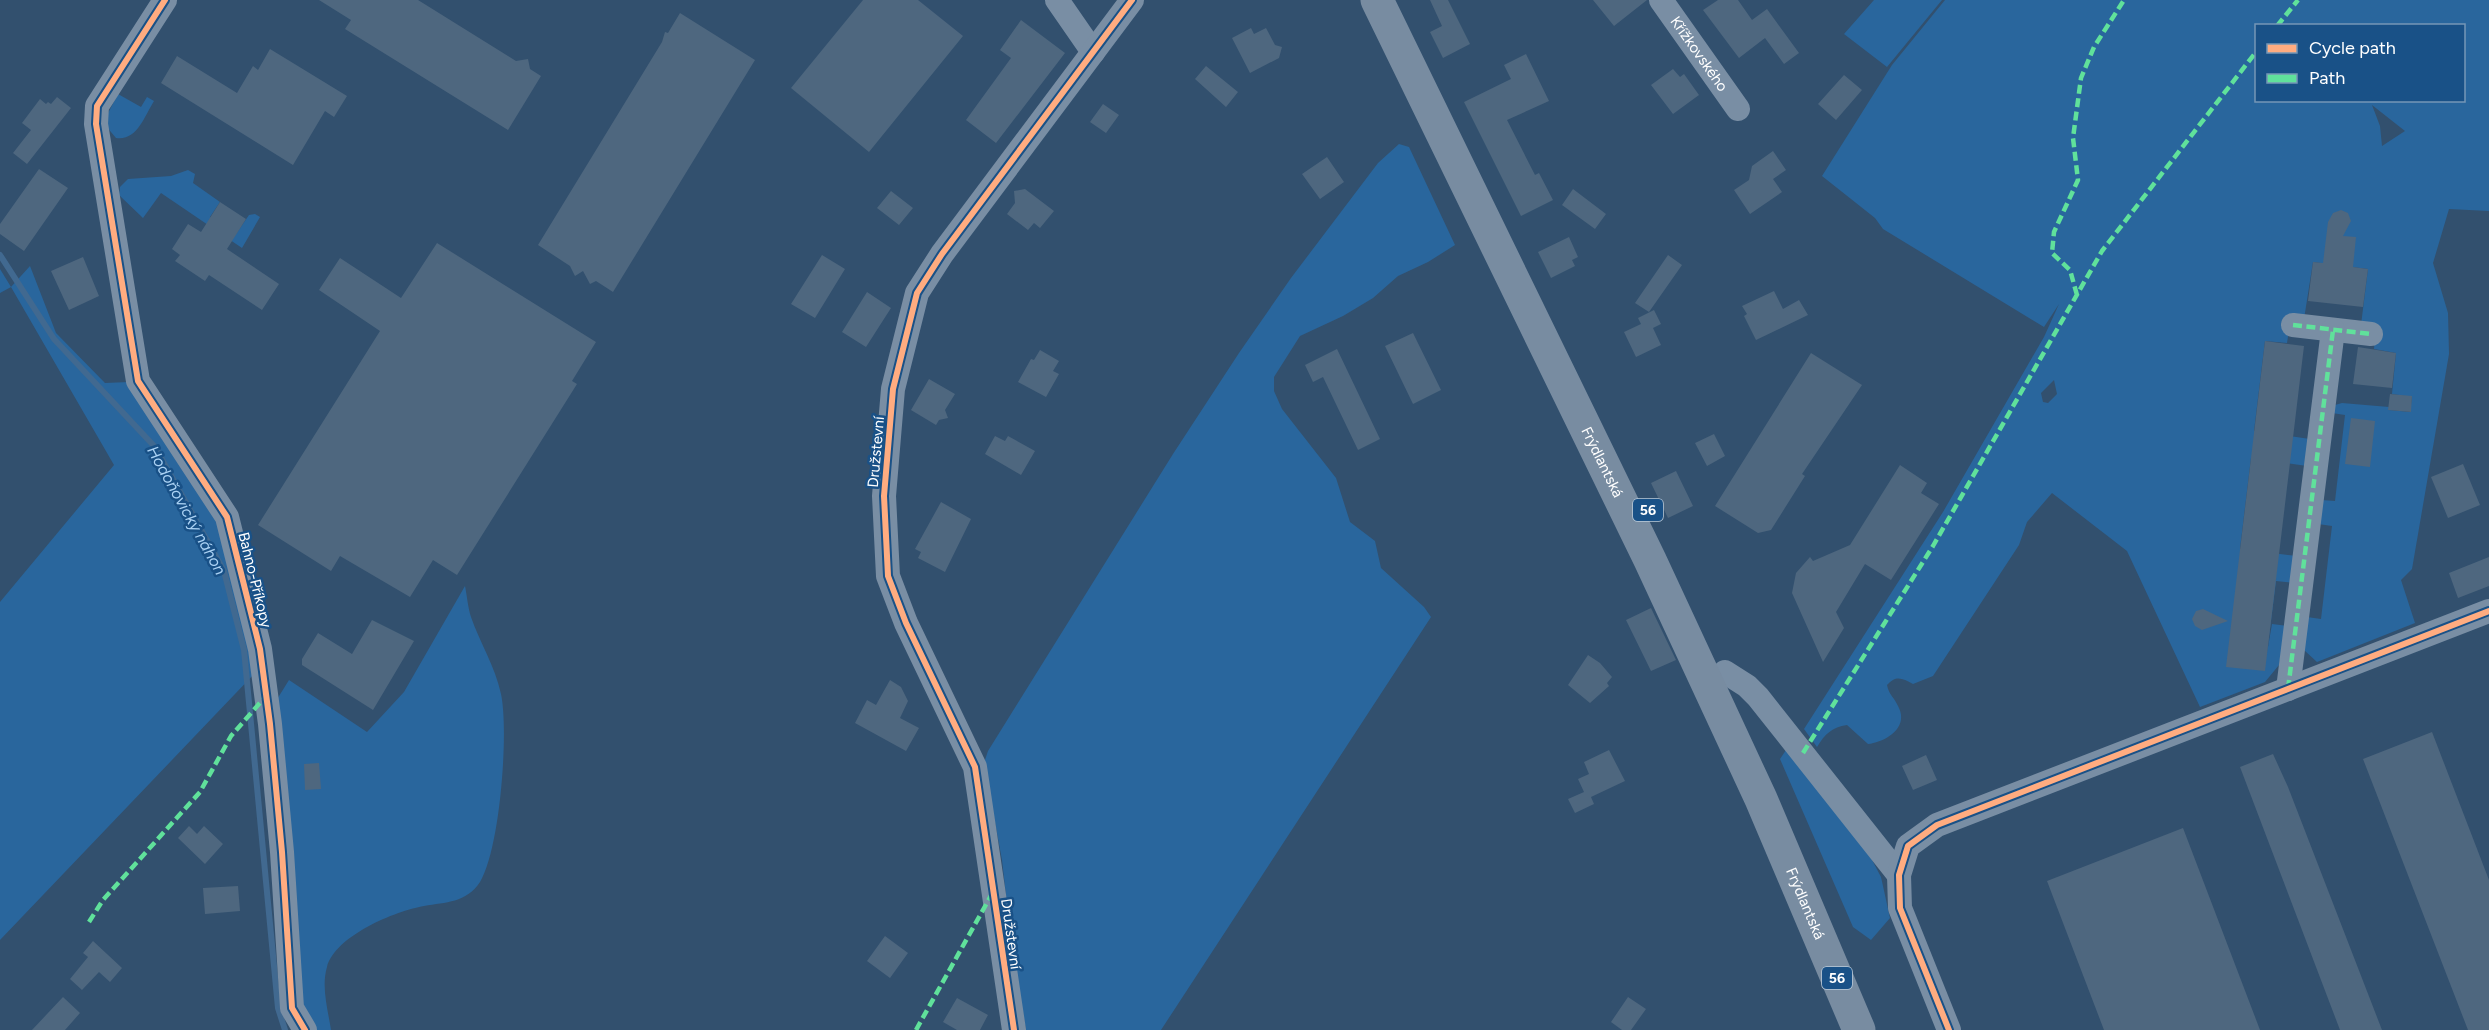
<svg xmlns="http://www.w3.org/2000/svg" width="2489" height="1030" font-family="Figtree,sans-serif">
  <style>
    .green { fill: #29669d; fill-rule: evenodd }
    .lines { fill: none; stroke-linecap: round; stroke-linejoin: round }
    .stream { stroke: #416990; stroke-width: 6 }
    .building { fill: #4e677f }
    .minor { stroke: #798ea4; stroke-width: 24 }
    .primary { stroke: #788ca1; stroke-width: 33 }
    .quiet { stroke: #60e19b; stroke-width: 4.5; stroke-dasharray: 9 4.5; stroke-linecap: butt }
    .cycleway-casing { stroke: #195187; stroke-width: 10 }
    .cycleway { stroke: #ffac80; stroke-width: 6 }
    .labels { text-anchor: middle; stroke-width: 5; stroke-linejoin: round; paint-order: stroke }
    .shield { fill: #195187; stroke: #bacbdb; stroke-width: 1.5 }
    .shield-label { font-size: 14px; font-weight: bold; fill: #fff }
    .street-label { font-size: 15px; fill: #fff; stroke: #195187 }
    .water-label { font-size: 16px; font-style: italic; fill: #abd2f4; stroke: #195187 }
  </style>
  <rect width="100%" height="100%" fill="#32506e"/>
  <!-- green -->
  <path class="green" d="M1874,0H1942L1887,67L1844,34Z
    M1945,0H2489V211L2449,209L2433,263L2448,313L2449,354L2412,569L2401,580L2415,623L2317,662L2304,650L2307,617L2321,619L2332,526L2318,524L2321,500L2335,501L2345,415L2332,413L2335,405L2342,403L2389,407V410L2410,412L2412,397L2392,394L2396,353L2374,349L2376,327L2361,325L2368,269L2313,262L2304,319L2291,317L2287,343L2265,341L2254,431L2310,439L2307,466L2251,458L2240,549L2297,556L2294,583L2276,581L2267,653L2272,624L2288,626L2279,665L2265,682L2200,707L2127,551L2052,493L2027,522L2019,545L1933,676L1913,684C1902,678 1896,675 1887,685C1889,695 1894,697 1898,706C1910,728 1885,742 1868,744L1847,725C1832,727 1825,734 1817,747L1804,729L1943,512L2044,337L2059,304L2044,327L1883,229L1875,218L1822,176L1892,65ZM2256,26H2464V100H2256ZM2372,105L2405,131L2382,146L2380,126ZM2054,380L2057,394L2048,403L2043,402L2041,393Z
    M118,94L141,107L147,97L154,101C144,117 137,141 116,138L106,126L108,113Z
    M1399,144L1409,147L1455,245L1428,262L1398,276L1373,298L1343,316L1300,336L1274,377V391L1282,409L1336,478L1350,522L1375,541L1381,568L1424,607L1431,617L1161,1030H1026L1012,948L1002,860L984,763L988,751L1173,454L1239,353L1291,278L1378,163Z
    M188,170L195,174L193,183L220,202L210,217L236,234L249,215L255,214L260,217L242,248L161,193L143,218L119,195L120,187L128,179L171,176Z
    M30,266L56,333L105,383L129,382L219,522L258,670L0,940V602L114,465L11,287L0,293V269L11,287Z
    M465,586C467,596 468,608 471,617C480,643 495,666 501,694C509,732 500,849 480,882C466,903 446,902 424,906C395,911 335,936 327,967C321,987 328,1010 331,1030H310L295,1009L271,709L289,680L367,732L404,692Z
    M1788,747L1871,858L1881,877L1890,918L1871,940L1853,927L1780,759Z"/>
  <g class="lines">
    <!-- stream -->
    <path class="stream" d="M0,255L54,339L155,447L224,571L244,650L278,1008L285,1030"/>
  </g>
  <!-- building -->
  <path class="building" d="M319,0H418L516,61L528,59L530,69L541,76L508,130L345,29L351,20Z
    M863,0H918L963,36L869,152L791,88Z
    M1430,0H1448L1470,44L1443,58L1430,32L1442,26Z
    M1593,0H1647L1614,26Z
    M1718,0H1738L1752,20L1767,9L1799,53L1784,64L1765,38L1739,58L1703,10Z
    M680,13L755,60L613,292L596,281L590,284L583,271L575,276L570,266L538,245L662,42L665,32L668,33Z
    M1021,20L1065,53L996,143L966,120L1011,58L1000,50Z
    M1251,28L1254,34L1266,28L1275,45L1282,47L1279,58L1250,73L1232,38Z
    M270,49L347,96L334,117L325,111L293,165L161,83L177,56L237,93L253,66L258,70Z
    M1526,54L1549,101L1507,120L1535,175L1539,173L1553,200L1521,216L1464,102L1511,79L1504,65Z
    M1206,66L1238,92L1226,107L1195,79Z
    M1673,69L1680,77L1684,74L1699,95L1673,114L1651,85Z
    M1844,75L1862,90L1836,120L1818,104Z
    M57,97L71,108L27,164L13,153L31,130L22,123L40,99L46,104L48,102L51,104Z
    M1103,104L1119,115L1106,133L1090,122Z
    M1773,151L1786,170L1773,179L1782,192L1750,214L1734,190L1749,180L1752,166Z
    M1327,157L1344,182L1320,199L1302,174Z
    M39,169L68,188L24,251L0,234V224Z
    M1025,189L1054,211L1040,228L1034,223L1028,230L1007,214L1015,203L1014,191Z
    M1573,189L1606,214L1595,229L1562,205Z
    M891,191L913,208L899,225L877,208Z
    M220,202L246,219L227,249L279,284L262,310L209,275L205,281L175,261L180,255L172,249L188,224L201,232Z
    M2341,210L2348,213L2351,221L2343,236L2356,237L2353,267L2368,269L2363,307L2308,301L2313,262L2323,263L2328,222L2333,213Z
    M1569,237L1578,257L1572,260L1575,266L1551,278L1538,252Z
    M437,243L596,342L572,381L577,384L457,575L433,560L410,597L340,556L331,571L258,525L380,331L319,290L340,258L401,298Z
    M822,255L845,269L815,318L791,304Z
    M1668,255L1682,265L1649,312L1635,303Z
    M83,257L99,296L69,310L51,271Z
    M1774,291L1783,309L1799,300L1808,315L1756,340L1744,316L1747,314L1742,306Z
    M867,292L891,308L866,347L842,332Z
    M1654,310L1661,324L1653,328L1661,345L1636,357L1624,332L1641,324L1638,318Z
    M1413,333L1441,390L1413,404L1385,346Z
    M2265,341L2304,346L2265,671L2226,667Z
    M2358,347L2396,353L2392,388L2353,384Z
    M1337,349L1380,439L1358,450L1323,377L1313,382L1305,365Z
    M1040,350L1059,361L1053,371L1059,374L1046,397L1018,382L1031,359L1034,360Z
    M1811,353L1862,385L1802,474L1805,476L1771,530L1758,533L1715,506Z
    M929,379L955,394L945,410L948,418L939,420L936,425L911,410Z
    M2390,394L2412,396L2411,412L2388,410Z
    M2351,418L2375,421L2370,467L2345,464Z
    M1714,434L1725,456L1707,466L1695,443Z
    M995,436L1005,441L1008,436L1035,451L1021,475L985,454Z
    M2463,464L2480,505L2448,518L2431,477Z
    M1900,465L1927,483L1921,493L1939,504L1891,580L1865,564L1836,612L1844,628L1823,662L1792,593L1796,573L1810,557L1813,561L1850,545Z
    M1676,471L1693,506L1668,518L1651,483Z
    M941,502L971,519L945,572L918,558L921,552L915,549Z
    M2489,557V586L2458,598L2449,573Z
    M1651,608L1676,660L1651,671L1626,620Z
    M2203,609L2228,621L2202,630L2195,626L2192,619L2196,611Z
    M372,620L414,641L373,710L302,665V659L318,633L352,654Z
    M1588,655L1600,663L1612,677L1607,683L1609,686L1590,703L1568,685Z
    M890,680L901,687L908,701L900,718L919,728L906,751L855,723L867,700L876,705Z
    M2432,732L2489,880V1030H2468L2363,759Z
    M1609,750L1625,781L1591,797L1594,804L1575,813L1568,799L1584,792L1578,779L1589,774L1584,762Z
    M2273,754L2288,787L2382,1030H2340L2240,767Z
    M1926,755L1937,780L1913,790L1902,766Z
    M319,763L321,789L305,790L304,764Z
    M189,826L197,834L204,826L223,844L205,864L178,838Z
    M2183,828L2260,1030H2104L2047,881Z
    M238,886L240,911L205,914L203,888Z
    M885,936L908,953L890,978L867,961Z
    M93,941L122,968L110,982L99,972L82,990L70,979L88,957L83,953Z
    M63,997L80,1013L65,1030H32Z
    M1628,997L1646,1009L1631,1030H1622L1611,1022Z
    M957,998L988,1015L980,1030H957L943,1022Z"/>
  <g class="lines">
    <!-- minor -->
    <g class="minor">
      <path d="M165,0L97,106L96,124L138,381L227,517L260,649L270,724L282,852L292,1008L305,1030"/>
      <path d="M1057,0L1093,52"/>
      <path id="s1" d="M1661,0L1738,109"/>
      <path d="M2293,325L2371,334"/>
      <path d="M1725,672L1747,686L1758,697L1899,875"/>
      <path d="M2288,689L2333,330"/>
      <path d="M1014,1030L975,767L906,623L888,576L884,496L893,389L917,293L942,254L1132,0"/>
      <path d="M1949,1030L1900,908L1899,875L1908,846L1937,825L2489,611"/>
    </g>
    <!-- primary -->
    <path class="primary" id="s2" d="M1377,0L1650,560L1761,799L1859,1030"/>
    <!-- quiet -->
    <path class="quiet" d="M2277,26L2298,0
      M2077,295L2070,270L2052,253L2054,232L2078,180L2073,138L2081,78L2094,47L2124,0
      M2293,325L2371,334
      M2288,689L2333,330
      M1803,753L1933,546L2102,251L2256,52
      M89,922L103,900L200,792L231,736L266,696
      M916,1030L993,892"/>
    <!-- cycleway casing -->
    <g class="cycleway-casing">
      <path id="cycleway" d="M165,0L97,106L96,124L138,381L227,517L260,649L270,724L282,852L292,1008L305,1030
        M1014,1030L975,767L906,623L888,576L884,496L893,389L917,293L942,254L1132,0
        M1949,1030L1900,908L1899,875L1908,846L1937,825L2489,611"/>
    </g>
    <!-- cycleway -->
    <use href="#cycleway" class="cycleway"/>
  </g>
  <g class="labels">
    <!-- shield labels -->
    <g class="shield">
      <rect x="1633" y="499" width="30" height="22" rx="4.5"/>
      <rect x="1822" y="967" width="30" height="22" rx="4.5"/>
    </g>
    <g class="shield-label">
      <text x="1648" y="515">56</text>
      <text x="1837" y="983">56</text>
    </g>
    <!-- street labels -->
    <g class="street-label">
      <text dy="5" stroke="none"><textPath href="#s1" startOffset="66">Křížkovského</textPath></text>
      <text transform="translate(876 452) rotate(-85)" y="5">Družstevní</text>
      <text dy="5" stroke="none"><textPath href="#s2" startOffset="514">Frýdlantská</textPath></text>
      <text transform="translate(255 580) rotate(76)" y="5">Bahno-Příkopy</text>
      <text dy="5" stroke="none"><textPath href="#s2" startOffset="1000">Frýdlantská</textPath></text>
      <text transform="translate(1011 934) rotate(82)" y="5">Družstevní</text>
    </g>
    <!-- water labels -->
    <g class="water-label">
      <text transform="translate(187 510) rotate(61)" y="6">Hodoňovický náhon</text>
    </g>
  </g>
  <!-- legend -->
  <rect x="2255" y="24" width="210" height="78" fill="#195187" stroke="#7597b7" stroke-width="1.5"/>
  <rect x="2267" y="44" width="30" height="9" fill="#ffac80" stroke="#7597b7" stroke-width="1.5"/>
  <text x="2309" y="54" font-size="18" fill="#ffffff">Cycle path</text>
  <rect x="2267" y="74" width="30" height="9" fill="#60e19b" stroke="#7597b7" stroke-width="1.5"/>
  <text x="2309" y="84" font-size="18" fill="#ffffff">Path</text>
</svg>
